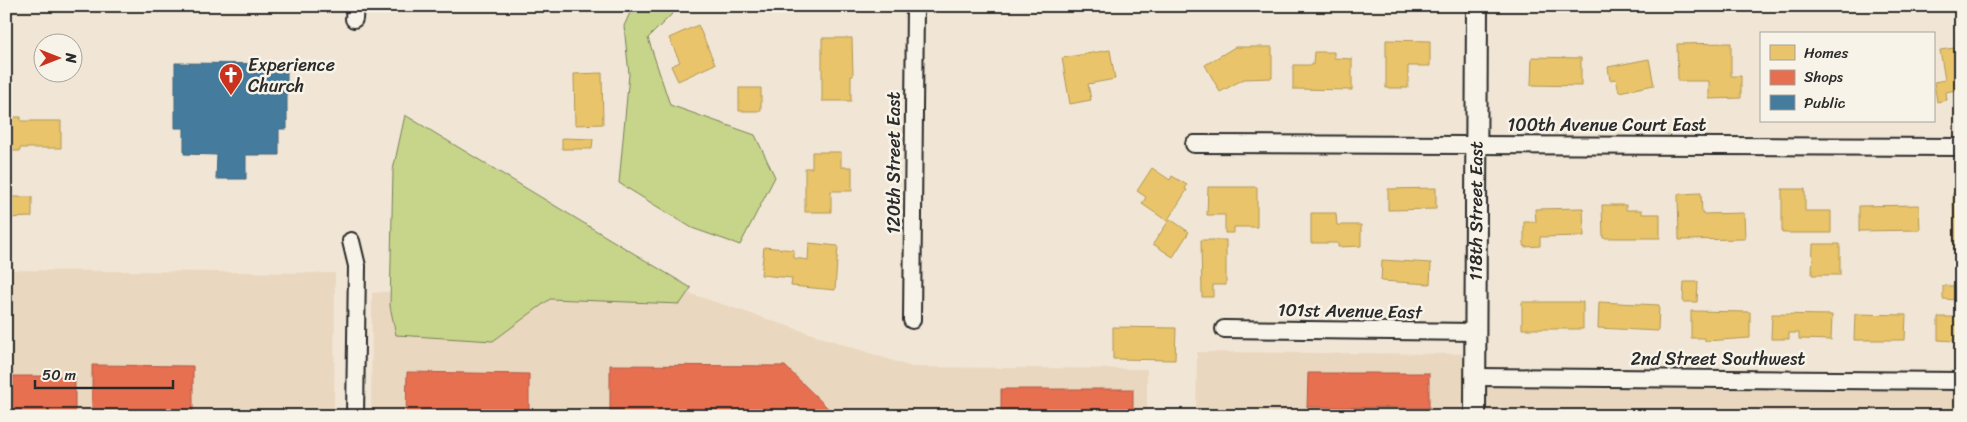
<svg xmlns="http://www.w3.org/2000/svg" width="1967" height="422" font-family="Sriracha,sans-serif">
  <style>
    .built { fill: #ead7bf }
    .green { fill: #c6d589; stroke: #78805a }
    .homes { fill: #e9c46a; stroke: #b09657 }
    .shops { fill: #e76f51; stroke: #af5b46 }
    .public { fill: #457b9d; stroke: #3d637b }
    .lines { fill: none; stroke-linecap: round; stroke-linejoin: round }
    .minor-casing { stroke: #2b2b2b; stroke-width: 20 }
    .tertiary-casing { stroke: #2b2b2b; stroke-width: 24 }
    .minor { stroke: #f7f3e8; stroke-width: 16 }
    .tertiary { stroke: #f7f3e8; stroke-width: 20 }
    .labels { text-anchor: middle; stroke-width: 5; stroke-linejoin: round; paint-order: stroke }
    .poi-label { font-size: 18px; fill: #2b2b2b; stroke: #f7f3e8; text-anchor: start }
    .street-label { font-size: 18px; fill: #2b2b2b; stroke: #f7f3e8 }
  </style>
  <rect width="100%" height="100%" fill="#f1e6d5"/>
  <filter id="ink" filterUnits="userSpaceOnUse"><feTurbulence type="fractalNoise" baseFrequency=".02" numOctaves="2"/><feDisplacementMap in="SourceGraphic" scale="10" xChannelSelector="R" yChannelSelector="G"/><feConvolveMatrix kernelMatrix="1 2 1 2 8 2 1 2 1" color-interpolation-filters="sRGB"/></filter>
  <g filter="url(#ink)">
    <!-- built -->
    <path class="built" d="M6,270L335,273L334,416H6Z
      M592,273L640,277L912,367L1147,369V416H371L372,293Z
      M1197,352L1484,354V368L1961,372V416H1196Z"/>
    <!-- green -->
    <path class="green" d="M633,6H680L648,38L670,105L755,135L775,177L740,245L692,228L619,183L629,74L624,26Z
      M405,115L691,288L680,304L550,299L493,341L396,335L390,306L393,170Z"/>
    <!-- homes -->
    <path class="homes" d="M698,25L715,64L678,81L671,66L680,62L669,38Z
      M822,38H852L853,76H851V101H822Z
      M1386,40L1430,41V66H1408V88H1386Z
      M1731,43V76H1741V98L1709,99V81H1678L1677,44Z
      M1235,47H1272V78L1244,79L1220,92L1205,65Z
      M1961,47V89L1946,92L1947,100L1937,102L1934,82L1945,80L1940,50Z
      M1110,50L1115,79L1088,84L1091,100L1070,104L1062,58Z
      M1314,52H1334V58L1352,59V90L1293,89V65H1313Z
      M1532,57L1581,58V86L1531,85Z
      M1649,59L1654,85L1619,92L1616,79L1610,80L1608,67Z
      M602,73L603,124L575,125L574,74Z
      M739,88H761V111H739Z
      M6,117H21V121H61V148H20V151H6Z
      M562,138L593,139L592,149H562Z
      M812,152H841V167H852V191H831V212H805V168H812Z
      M1152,168L1170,180L1172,176L1187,185L1185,189L1187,190L1167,221L1142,204L1146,197L1137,191Z
      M1208,187H1257V227H1234V233H1225V215H1207Z
      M1436,188V209L1388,210V189Z
      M1782,189H1805V211H1831V233H1782Z
      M1701,193L1702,214L1744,213L1745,239L1679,240L1678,194Z
      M1953,193H1961V251H1954Z
      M6,197H32V217L6,218Z
      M1602,205H1626V210H1642V214H1660V238H1603Z
      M1919,205L1920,230L1859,231V206Z
      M1583,208L1584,236L1540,237V246L1524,247V222H1536L1535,209Z
      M1311,213H1336L1337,225H1361V246L1338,247V243H1311Z
      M1170,219L1189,232L1173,257L1153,244Z
      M1201,240H1226V285H1213V297H1202Z
      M809,243L838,246L835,290L791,286L792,278L761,275L764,247L794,250V258L808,260Z
      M1813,244H1840V275H1812Z
      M1382,260L1431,263L1430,284L1381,281Z
      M1684,282H1698L1697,302H1683Z
      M1943,286H1958V300L1943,299Z
      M1522,302H1583V329H1522Z
      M1599,302L1659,305L1658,331L1598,328Z
      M1691,311L1750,312V338L1705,341V338H1691Z
      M1772,314L1832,315L1831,340L1799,339V333H1789V339H1771Z
      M1855,314L1906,315L1905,340H1854Z
      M1938,317H1961V335H1956L1955,341L1938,340Z
      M1113,327L1176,328L1175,360L1113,359Z"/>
    <!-- shops -->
    <path class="shops" d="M92,365L193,366V416H92Z
      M610,365L785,366L836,416H610Z
      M407,372L529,374V416H406Z
      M1308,373H1429V408L1307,407Z
      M6,376H75V416H6Z
      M1001,389H1133V416H1001Z
      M1591,412H1643V416H1591Z
      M1776,413L1840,414V416H1776Z
      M1679,415H1741V416Z"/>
    <!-- public -->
    <path class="public" d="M175,63L287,64V129H279V155H246V179H216L217,155L184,154V128H175Z"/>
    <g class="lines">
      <!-- minor casing -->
      <g class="minor-casing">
        <path id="minor" d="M354,19L355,6
          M1194,144L1961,147
          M351,241L357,266L355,416
          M912,320L915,6
          M1224,329L1476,332
          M1476,377L1961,381"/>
      </g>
      <!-- tertiary casing -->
      <g class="tertiary-casing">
        <g id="tertiary">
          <path id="s1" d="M1475,416L1477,6"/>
        </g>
      </g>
      <!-- minor -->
      <use href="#minor" class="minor"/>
      <!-- tertiary -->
      <use href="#tertiary" class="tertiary"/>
    </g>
  </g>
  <!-- icons -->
  <defs>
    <g id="church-pin" transform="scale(1.25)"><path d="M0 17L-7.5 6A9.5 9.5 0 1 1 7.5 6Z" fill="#c8321e" stroke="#f7f3e8"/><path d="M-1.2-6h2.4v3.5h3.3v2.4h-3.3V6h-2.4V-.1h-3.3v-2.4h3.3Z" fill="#fff"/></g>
  </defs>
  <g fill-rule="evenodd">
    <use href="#church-pin" x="231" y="75"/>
  </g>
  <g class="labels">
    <!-- poi labels -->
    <g class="poi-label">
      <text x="248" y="71">Experience<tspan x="248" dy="21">Church</tspan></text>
    </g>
    <!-- street labels -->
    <g class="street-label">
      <text x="1607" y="131">100th Avenue Court East</text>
      <text transform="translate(894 163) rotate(-90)" y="6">120th Street East</text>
      <text dy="6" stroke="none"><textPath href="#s1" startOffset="205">118th Street East</textPath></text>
      <text transform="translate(1350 311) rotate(1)" y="6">101st Avenue East</text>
      <text x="1718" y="365">2nd Street Southwest</text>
    </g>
  </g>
  <!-- margin -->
  <rect width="1967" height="422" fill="none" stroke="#f7f3e8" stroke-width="25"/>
  <rect x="12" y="12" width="1942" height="397" fill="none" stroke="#2b2b2b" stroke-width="2" filter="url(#ink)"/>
  <!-- legend -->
  <rect x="1760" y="32" width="175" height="90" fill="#f7f3e8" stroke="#a5a39c"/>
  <rect x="1770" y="45" width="25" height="15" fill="#e9c46a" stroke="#a5a39c"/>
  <text x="1804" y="58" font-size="15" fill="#2b2b2b">Homes</text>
  <rect x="1770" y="70" width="25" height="15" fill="#e76f51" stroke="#a5a39c"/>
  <text x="1804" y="82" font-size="15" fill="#2b2b2b">Shops</text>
  <rect x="1770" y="95" width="25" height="15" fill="#457b9d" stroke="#a5a39c"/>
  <text x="1804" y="108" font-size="15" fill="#2b2b2b">Public</text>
  <!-- north arrow -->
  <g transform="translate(58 58) rotate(90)"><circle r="24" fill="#f7f3e8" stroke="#a5a39c"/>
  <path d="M0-4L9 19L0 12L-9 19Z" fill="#c8321e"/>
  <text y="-8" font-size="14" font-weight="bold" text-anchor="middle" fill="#2b2b2b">N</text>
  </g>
  <!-- scale -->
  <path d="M35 380v8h138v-8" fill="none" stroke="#2b2b2b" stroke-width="2.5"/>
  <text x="42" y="380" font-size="15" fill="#2b2b2b" stroke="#f7f3e8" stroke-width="4" paint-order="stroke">50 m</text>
</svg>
